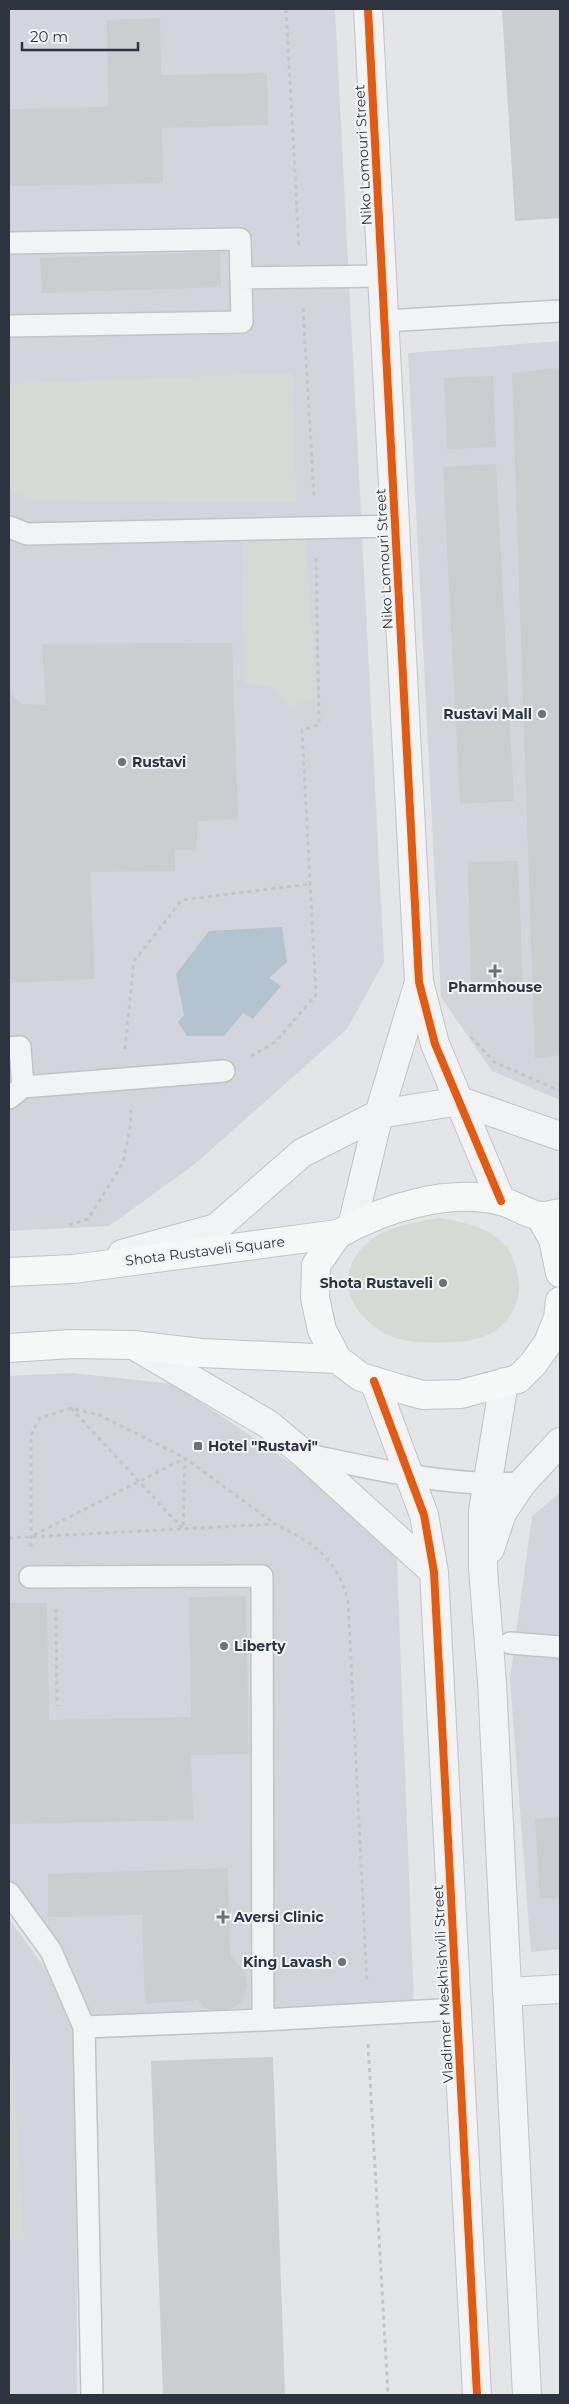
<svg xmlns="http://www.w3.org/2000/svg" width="569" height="2404" font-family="Montserrat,sans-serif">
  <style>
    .built { fill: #d2d5db }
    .green { fill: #d5dbd4 }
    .water { fill: #b4c3d0 }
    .building { fill: #cccdd0 }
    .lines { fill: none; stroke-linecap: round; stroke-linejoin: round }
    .service-casing { stroke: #c2c3c6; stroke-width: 24 }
    .minor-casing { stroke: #c2c3c6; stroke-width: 30 }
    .tertiary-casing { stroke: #c2c3c6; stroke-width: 30 }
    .primary-casing { stroke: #c0c2c5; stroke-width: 30 }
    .path { stroke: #c3c6c8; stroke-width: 3; stroke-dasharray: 4 4; stroke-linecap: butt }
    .service { stroke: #f2f3f5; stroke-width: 21 }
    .minor { stroke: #f2f3f5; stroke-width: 28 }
    .tertiary { stroke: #f2f3f5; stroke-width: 28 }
    .primary { stroke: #f6f7f7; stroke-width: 28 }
    .cycleway-casing { stroke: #f1f4f6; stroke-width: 11 }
    .cycleway { stroke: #e8590c; stroke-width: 8 }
    .poi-dot { fill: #6c727a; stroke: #f1f4f6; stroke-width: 2 }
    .labels { text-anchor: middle; stroke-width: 4; stroke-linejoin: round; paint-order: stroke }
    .street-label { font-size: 14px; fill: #2c343f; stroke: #f1f4f6 }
    .poi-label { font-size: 14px; font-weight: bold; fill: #2c343f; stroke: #f1f4f6; text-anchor: start }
  </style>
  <rect width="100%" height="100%" fill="#e3e5e8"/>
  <!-- built -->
  <path class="built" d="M9,9H335L384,962L347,1029L195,1164L109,1226L9,1231Z
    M560,341V1100L492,1071L441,997L408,353Z
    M72,1373L174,1384L345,1500L396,1539L414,2008L91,2019L62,1947L9,1887V1376Z
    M560,1493V1949L531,1952L510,1679L532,1516Z
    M9,1919L46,1970L76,2038L77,2395H9Z"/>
  <!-- green -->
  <path class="green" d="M293,373L296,502L39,501L9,491V384Z
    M305,534L317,698L291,706L271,687L244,683L242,542Z
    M438,1218C476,1224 512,1232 518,1277C521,1292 518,1303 510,1316C497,1335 476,1341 454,1342C433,1343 410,1344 390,1336C379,1332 371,1324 363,1316C337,1288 346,1257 376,1236C391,1226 420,1222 438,1218Z
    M12,2056L24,2240L9,2241V2057Z"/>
  <!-- water -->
  <path class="water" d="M282,927L287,962L269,978L281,986L253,1019L243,1013L224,1036H187L178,1022L184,1015L176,974L209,931Z"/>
  <!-- building -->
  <path class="building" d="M502,9H560V218L515,221Z
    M160,18L161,75L267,73L268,125L162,128L163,183L9,186V109L108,107L107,20Z
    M220,252L221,287L42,293L40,258Z
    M560,368V1055L535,1058L512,373Z
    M493,376L496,447L447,449L444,378Z
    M496,464L514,801L460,804L443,467Z
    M200,643H232L238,819L198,821L196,850H175V871L90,872L95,979L9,983V693L22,704L46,705L42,644Z
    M518,861L523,988L471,990L468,862Z
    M246,1596L249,1754L191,1755L193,1820L9,1824V1603H47L49,1720L191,1717L189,1597Z
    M560,1817V1897L540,1899L535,1819Z
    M228,1868L230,1955L246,1974L247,1986L244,1997L239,2004L229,2010L215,2013L204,2007L198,2000L145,2004L142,1915L48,1917V1874Z
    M273,2057L285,2395H163L151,2061Z"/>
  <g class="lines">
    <!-- service casing -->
    <g class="service-casing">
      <path id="service" d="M9,243L240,239L242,322L9,326
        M241,278L382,276
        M384,321L560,311
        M9,527L27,534L395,526
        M9,1048L20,1047L23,1087L224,1071
        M9,1098L23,1087
        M304,1454C376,1469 448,1487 522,1483
        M30,1577L262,1576L263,2020
        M510,1643L560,1647
        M9,1893L51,1951L84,2027L92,2395
        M84,2027L263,2020L457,2009"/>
    </g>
    <!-- minor casing -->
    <g class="minor-casing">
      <path id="minor" d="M507,1992L560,1989"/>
    </g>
    <!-- tertiary casing -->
    <g class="tertiary-casing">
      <path id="tertiary" d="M368,9L419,982L435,1044L501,1201
        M352,1226L379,1114L419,982
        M122,1254L216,1228L302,1153L379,1114L460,1101L560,1136
        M133,1345L268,1424L304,1454L434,1572
        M374,1381L424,1515L434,1572L477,2395
        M504,1382L483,1511V1569L492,1682L527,2395
        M490,1549L502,1513L522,1483L560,1442"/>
    </g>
    <!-- primary casing -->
    <g class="primary-casing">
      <path id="primary" d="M540,1216L553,1239L560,1273
        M338,1234L316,1265L315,1298L322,1330L337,1359L361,1377L397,1388L423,1395L461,1394L518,1379L533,1364L548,1343L558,1318L560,1301
        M9,1272L73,1269L338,1234C384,1208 449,1188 501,1201C514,1204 528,1215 541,1216C547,1216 554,1214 560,1213
        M9,1348L72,1344L133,1345L201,1353L337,1359"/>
    </g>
    <!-- path -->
    <path class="path" d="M286,9L299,247
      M303,308L314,496
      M471,1037L494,1062L560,1091
      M125,1049L134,961L182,900L310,884
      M251,1056L275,1042L316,995L302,730L319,725L316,558
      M69,1225L88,1219L123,1163L130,1129L131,1110
      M71,1408L182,1528
      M34,1535L185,1458L275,1524
      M9,1538L275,1524C313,1543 337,1557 348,1601L367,1983
      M31,1547V1435L40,1418L71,1408L99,1415L185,1458L183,1529
      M56,1609L57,1706
      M368,2044L388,2395"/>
    <!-- service -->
    <use href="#service" class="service"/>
    <!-- minor -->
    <use href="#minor" class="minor"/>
    <!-- tertiary -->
    <use href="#tertiary" class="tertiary"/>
    <!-- primary -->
    <use href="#primary" class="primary"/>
    <!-- cycleway casing -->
    <g class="cycleway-casing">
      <path id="cycleway" d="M368,9L419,982L435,1044L501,1201
        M374,1381L424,1515L434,1572L477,2395"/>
    </g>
    <!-- cycleway -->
    <use href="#cycleway" class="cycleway"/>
  </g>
  <!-- markers -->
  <g class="poi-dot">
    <circle cx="542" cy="714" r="5"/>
    <circle cx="122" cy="762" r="5"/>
    <path d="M492.5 963.5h5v5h5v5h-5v5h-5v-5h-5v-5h5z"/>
    <circle cx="443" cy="1283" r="5"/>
    <rect x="193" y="1441" width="10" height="10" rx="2.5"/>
    <circle cx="224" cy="1646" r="5"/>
    <path d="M220.5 1909.5h5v5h5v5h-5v5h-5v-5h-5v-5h5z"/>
    <circle cx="342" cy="1962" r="5"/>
  </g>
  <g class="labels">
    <!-- street labels -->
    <g class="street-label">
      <text transform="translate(363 155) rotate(-93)" y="5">Niko Lomouri Street</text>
      <text transform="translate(384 559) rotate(-93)" y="5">Niko Lomouri Street</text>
      <text transform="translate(205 1251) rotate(-7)" y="5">Shota Rustaveli Square</text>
      <text transform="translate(443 1984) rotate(-93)" y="5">Vladimer Meskhishvili Street</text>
    </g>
    <!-- poi labels -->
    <g class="poi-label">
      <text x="532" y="719" text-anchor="end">Rustavi Mall</text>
      <text x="132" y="767">Rustavi</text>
      <text x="495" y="992" text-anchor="middle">Pharmhouse</text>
      <text x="433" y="1288" text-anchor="end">Shota Rustaveli</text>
      <text x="208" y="1451">Hotel "Rustavi"</text>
      <text x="234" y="1651">Liberty</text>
      <text x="234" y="1922">Aversi Clinic</text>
      <text x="332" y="1967" text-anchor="end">King Lavash</text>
    </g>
  </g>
  <!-- border -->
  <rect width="569" height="2404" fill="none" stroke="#2c343f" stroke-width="20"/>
  <!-- scale -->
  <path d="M22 42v8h116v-8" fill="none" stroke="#2c343f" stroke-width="2.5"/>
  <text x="30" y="42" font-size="15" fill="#2c343f" stroke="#f1f4f6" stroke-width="4" paint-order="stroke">20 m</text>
</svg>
